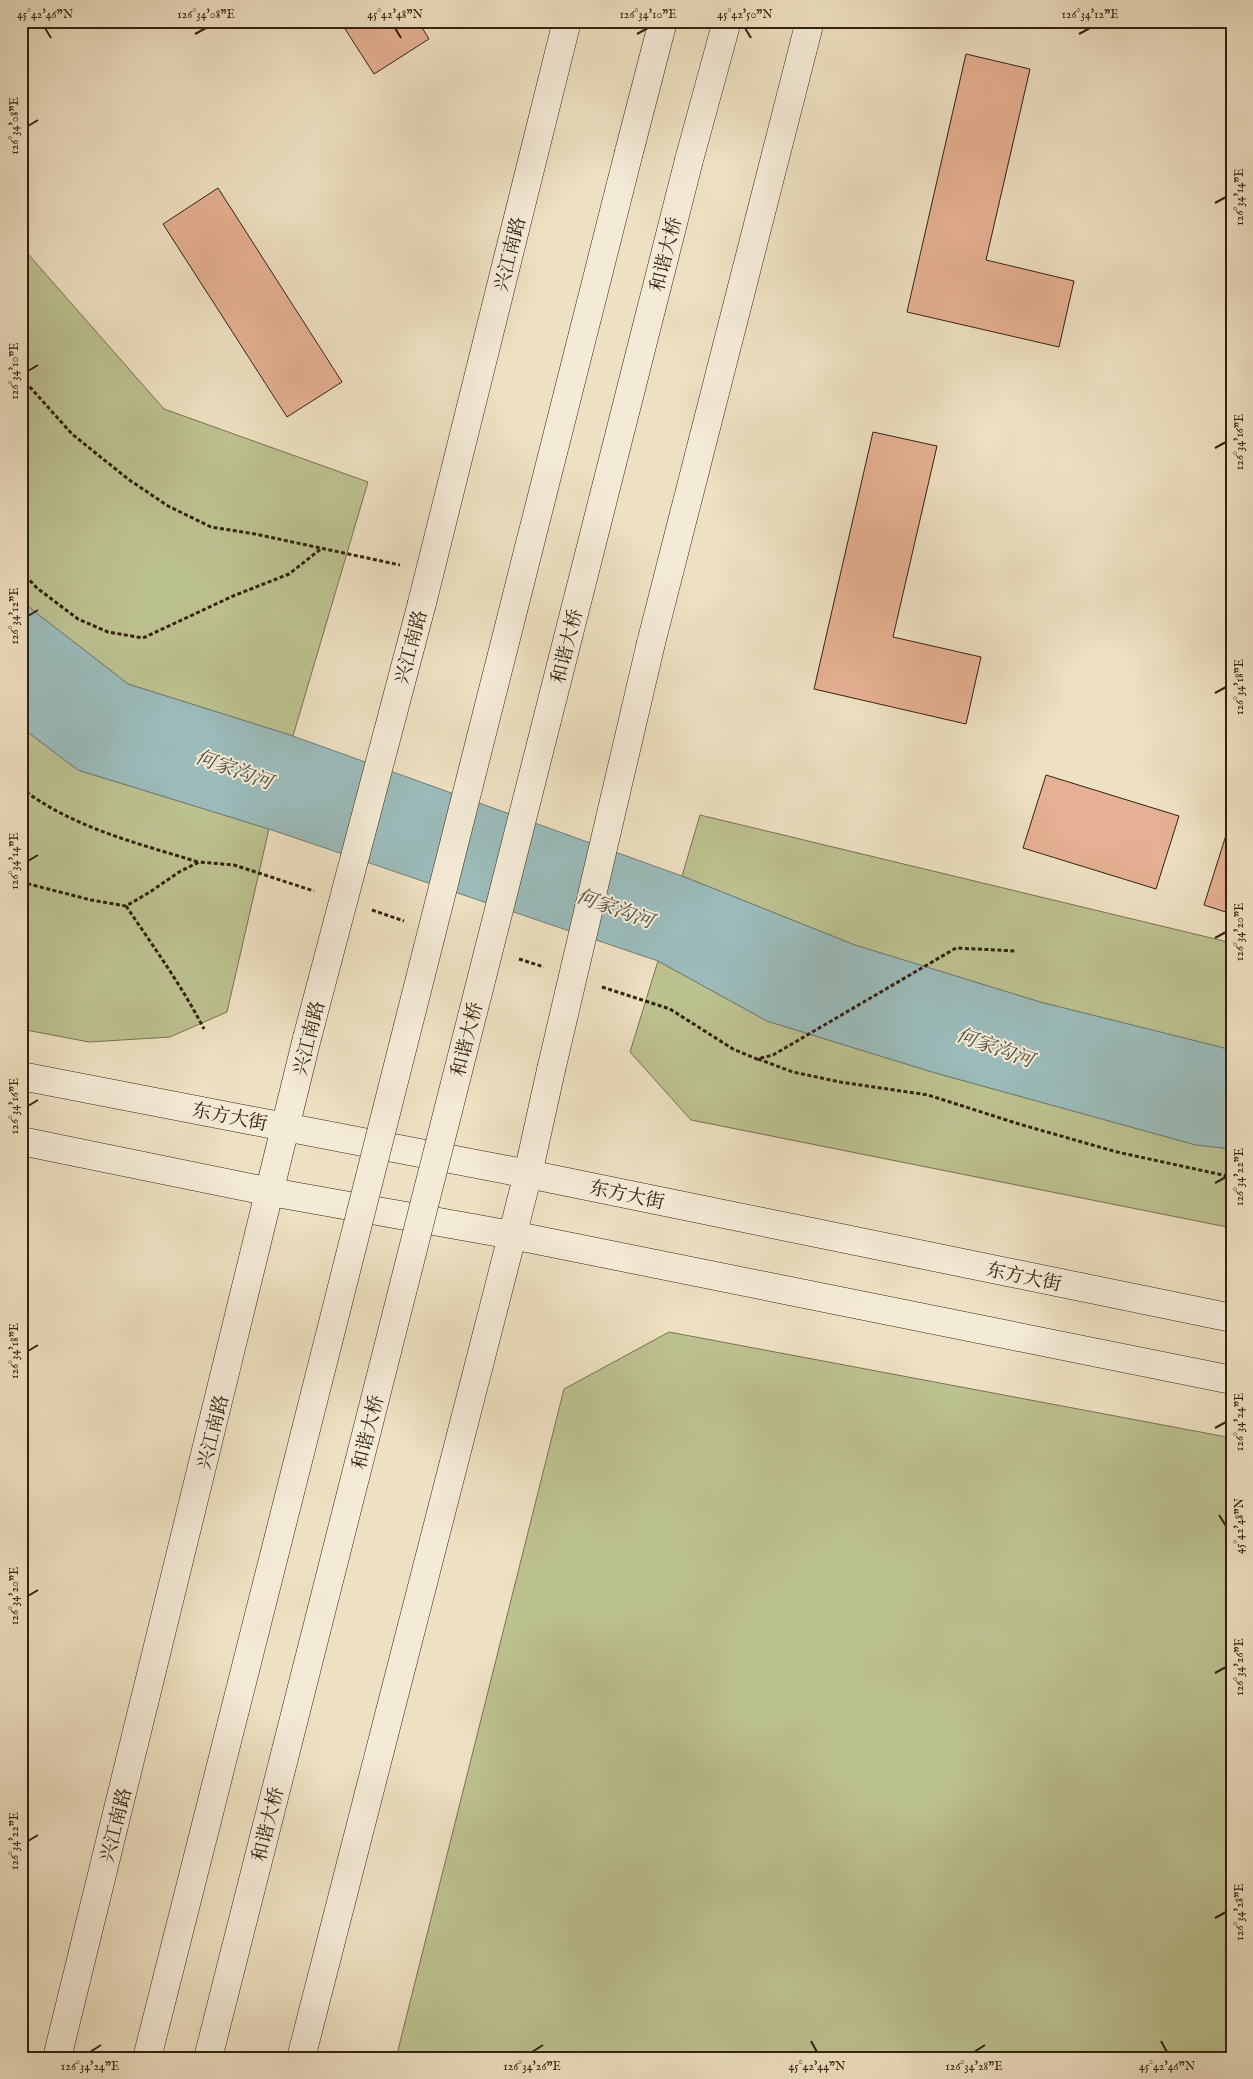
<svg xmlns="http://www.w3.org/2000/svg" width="1253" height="2079" font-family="'IM FELL English','Noto Serif SC',serif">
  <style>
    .green { fill: #bcc190; stroke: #78724e }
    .water { fill: #9bbbba; stroke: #727e75 }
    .building { fill: #e5b093; stroke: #34220d }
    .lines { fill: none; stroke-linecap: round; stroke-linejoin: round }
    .secondary-casing { stroke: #34220d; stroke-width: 29 }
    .path { stroke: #34220d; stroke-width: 3; stroke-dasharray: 4 2.5; stroke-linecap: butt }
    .secondary { stroke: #f4ebd7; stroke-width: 28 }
    .secondary-bridge-casing { stroke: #34220d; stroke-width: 29; stroke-linecap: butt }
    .secondary-bridge { stroke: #f4ebd7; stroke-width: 28 }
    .ticks { fill: none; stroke: #34220d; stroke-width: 2 }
    .labels { text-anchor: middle; stroke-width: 4; stroke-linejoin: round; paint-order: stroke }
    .street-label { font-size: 19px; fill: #34220d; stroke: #f4ebd7 }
    .water-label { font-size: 20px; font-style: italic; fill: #535041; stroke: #f4ebd7 }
    .neatline { fill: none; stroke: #34220d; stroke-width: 2 }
    .ticks-label { font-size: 12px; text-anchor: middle; fill: #34220d }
  </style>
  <rect width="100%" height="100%" fill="#eee0c2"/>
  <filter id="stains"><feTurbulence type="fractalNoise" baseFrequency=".004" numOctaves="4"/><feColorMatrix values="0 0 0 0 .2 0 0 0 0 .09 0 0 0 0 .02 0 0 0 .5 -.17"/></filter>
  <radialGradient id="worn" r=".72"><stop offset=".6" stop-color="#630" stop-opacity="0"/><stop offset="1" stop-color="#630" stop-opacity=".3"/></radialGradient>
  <!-- green -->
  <path class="green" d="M21,246L164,409L368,482L293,736L128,684L21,601Z
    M21,727L78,770L269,829L227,1012L170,1037L89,1042L21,1029Z
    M700,815L1232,943V1050L1040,1002L855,945L682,876Z
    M658,961L767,1021L932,1072L1196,1145L1232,1149V1228L691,1120L630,1052Z
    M669,1332L1232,1438V2058H396L564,1389Z"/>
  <!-- water -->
  <path class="water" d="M21,601L128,684L293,736L682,876L855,945L1040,1002L1232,1050V1149L1196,1145L932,1072L767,1021L658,961L269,829L78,770L21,727Z"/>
  <!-- building -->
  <path class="building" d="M340,21H418L429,39L374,74Z
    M966,54L1030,69L986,260L1074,281L1059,347L907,312Z
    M218,188L342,382L287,417L163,224Z
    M873,432L937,446L893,637L981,657L966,724L814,689Z
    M1046,775L1179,816L1156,889L1023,848Z
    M1227,832L1232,833V914L1204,905Z"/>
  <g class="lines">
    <!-- secondary casing -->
    <g class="secondary-casing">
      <path id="secondary" d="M629,152L663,21
        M689,160L727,21
        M422,603L567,21
        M651,643L810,21
        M21,1076L528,1174L1232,1318
        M21,1141L271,1192L512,1235L1232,1380
        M57,2058L307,1038
        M301,2058L528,1174L551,1070"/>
    </g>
    <!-- path -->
    <path class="path" d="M21,377L72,434L128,479L168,506L211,527L255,534L400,565
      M21,571L37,588L78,619L108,632L143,638L233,596L289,574L322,548
      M21,788C73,828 137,843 198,862
      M21,882L91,900L126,906L150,892L179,872L199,862L234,865L314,891
      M126,906C153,946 182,986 204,1029
      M372,910L404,921
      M519,959L544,967
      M602,987L670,1009L733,1049L757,1059L773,1055L956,948L1016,951
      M758,1059L793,1072L840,1082L928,1095L1019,1124L1117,1152L1232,1177"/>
    <!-- secondary -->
    <use href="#secondary" class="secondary"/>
    <!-- secondary-bridge casing -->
    <g class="secondary-bridge-casing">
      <path id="secondary-bridge" d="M307,1038L422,603
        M551,1070L651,643
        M147,2058L629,152
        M208,2058L689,160"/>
    </g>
    <!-- secondary-bridge -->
    <use href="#secondary-bridge" class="secondary-bridge"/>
  </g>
  <!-- ticks -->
  <path class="ticks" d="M45,28L51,38M395,28L401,38M745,28L751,38M195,34L206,28M637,34L648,28M1079,34L1090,28M28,126L38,120M1215,203L1226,197M28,371L38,365M1215,448L1226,442M28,616L38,610M1215,693L1226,687M28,861L38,855M1215,938L1226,932M28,1106L38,1100M1215,1183L1226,1177M28,1351L38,1345M1215,1428L1226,1422M1219,1515L1226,1526M28,1596L38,1590M1215,1673L1226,1667M28,1841L38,1835M1215,1918L1226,1912M811,2041L817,2052M1161,2041L1167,2052M90,2052L101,2045M532,2052L543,2045M974,2052L985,2045"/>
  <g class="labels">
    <!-- street labels -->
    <g class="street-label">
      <text transform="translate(509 254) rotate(-76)" y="7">兴江南路</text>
      <text transform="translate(665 254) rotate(-76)" y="7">和谐大桥</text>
      <text transform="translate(566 646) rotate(-76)" y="7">和谐大桥</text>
      <text transform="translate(410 647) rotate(-75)" y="7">兴江南路</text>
      <text transform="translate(308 1038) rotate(-76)" y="7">兴江南路</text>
      <text transform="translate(466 1039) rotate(-76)" y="7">和谐大桥</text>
      <text transform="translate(230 1116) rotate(11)" y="7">东方大街</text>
      <text transform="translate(627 1194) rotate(12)" y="7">东方大街</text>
      <text transform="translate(1024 1276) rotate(12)" y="7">东方大街</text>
      <text transform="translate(212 1432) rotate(-76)" y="7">兴江南路</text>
      <text transform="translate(367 1432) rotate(-76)" y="7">和谐大桥</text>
      <text transform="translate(267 1824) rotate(-76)" y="7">和谐大桥</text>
      <text transform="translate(115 1825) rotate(-76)" y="7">兴江南路</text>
    </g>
    <!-- water labels -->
    <g class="water-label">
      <text transform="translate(234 769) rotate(20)" y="7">何家沟河</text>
      <text transform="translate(615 908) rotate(20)" y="7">何家沟河</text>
      <text transform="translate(995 1047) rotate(20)" y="7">何家沟河</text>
    </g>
  </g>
  <!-- margin -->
  <rect width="1253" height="2079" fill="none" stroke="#eee0c2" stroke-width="55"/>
  <rect x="28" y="28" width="1198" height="2024" class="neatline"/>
  <g class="ticks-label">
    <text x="45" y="18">45°42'46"N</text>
    <text x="206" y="18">126°34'08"E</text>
    <text x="395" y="18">45°42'48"N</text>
    <text x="648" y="18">126°34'10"E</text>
    <text x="745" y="18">45°42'50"N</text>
    <text x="1090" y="18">126°34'12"E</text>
    <text transform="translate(14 126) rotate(-90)" y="4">126°34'08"E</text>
    <text transform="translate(1239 197) rotate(-90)" y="4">126°34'14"E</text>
    <text transform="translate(14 371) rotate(-90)" y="4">126°34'10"E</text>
    <text transform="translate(1239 442) rotate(-90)" y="4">126°34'16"E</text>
    <text transform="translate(14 616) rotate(-90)" y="4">126°34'12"E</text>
    <text transform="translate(1239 687) rotate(-90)" y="4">126°34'18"E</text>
    <text transform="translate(14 861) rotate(-90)" y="4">126°34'14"E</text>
    <text transform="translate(1239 932) rotate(-90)" y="4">126°34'20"E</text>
    <text transform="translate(14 1106) rotate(-90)" y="4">126°34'16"E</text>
    <text transform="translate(1239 1177) rotate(-90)" y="4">126°34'22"E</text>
    <text transform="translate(14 1351) rotate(-90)" y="4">126°34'18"E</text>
    <text transform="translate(1239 1422) rotate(-90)" y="4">126°34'24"E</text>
    <text transform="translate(1239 1526) rotate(-90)" y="4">45°42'48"N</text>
    <text transform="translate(14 1596) rotate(-90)" y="4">126°34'20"E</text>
    <text transform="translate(1239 1667) rotate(-90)" y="4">126°34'26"E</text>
    <text transform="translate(14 1841) rotate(-90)" y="4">126°34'22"E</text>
    <text transform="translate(1239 1912) rotate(-90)" y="4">126°34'28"E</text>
    <text x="90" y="2070">126°34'24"E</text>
    <text x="532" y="2070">126°34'26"E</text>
    <text x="817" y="2070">45°42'44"N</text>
    <text x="974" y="2070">126°34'28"E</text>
    <text x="1167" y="2070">45°42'46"N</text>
  </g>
  <rect width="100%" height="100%" filter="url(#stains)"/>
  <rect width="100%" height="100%" fill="url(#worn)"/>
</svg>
